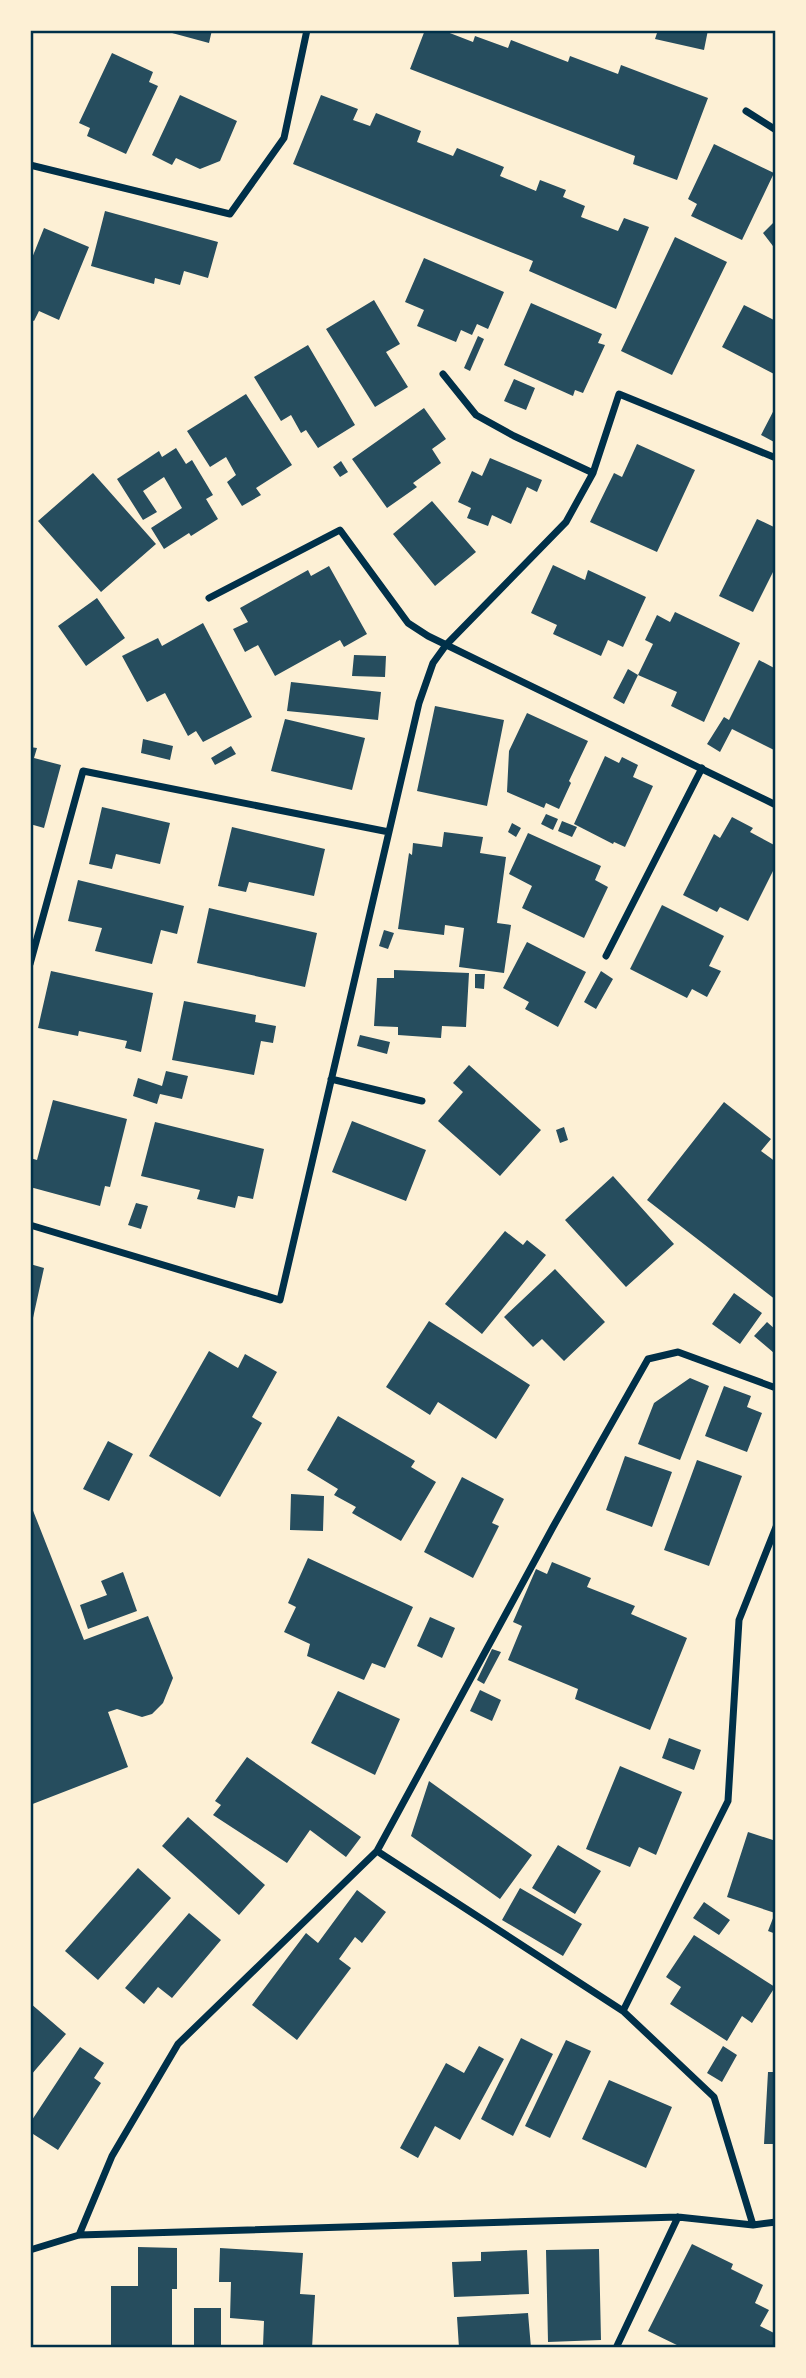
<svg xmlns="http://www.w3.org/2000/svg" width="806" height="2378" font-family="Inter,sans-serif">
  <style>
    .building { fill: #264d5e }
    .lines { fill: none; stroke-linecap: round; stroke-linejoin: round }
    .minor { stroke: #003049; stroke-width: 7 }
    .neatline { fill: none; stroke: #003049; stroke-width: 2.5 }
  </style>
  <rect width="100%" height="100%" fill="#fdf0d5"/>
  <!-- building -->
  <path class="building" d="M161,30H212L209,43Z
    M425,30H442L473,42L475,36L508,48L511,40L568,62L570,56L618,74L621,65L708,98L677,180L633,164L635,156L410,69Z
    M658,30H708L704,50L655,39Z
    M112,53L153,72L149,82L158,86L126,154L87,136L90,128L79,123Z
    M180,95L237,121L220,161L200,169L176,158L172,165L152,155Z
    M321,95L358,109L353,120L370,126L376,113L421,131L417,142L453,156L457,148L504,167L500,176L536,191L540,180L566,190L563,197L585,206L581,217L618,231L624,218L649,227L616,309L529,271L533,261L293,164Z
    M714,144L774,173L742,240L691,216L697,204L688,199Z
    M105,211L218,242L208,278L184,271L180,285L155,278L154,284L91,266Z
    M776,220V250L763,233Z
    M44,228L89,247L59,320L39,311L34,321L30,319V263Z
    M675,237L727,262L672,375L621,351Z
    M424,258L504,292L488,329L477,324L472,335L461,330L456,342L417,326L424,310L405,302Z
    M374,300L400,344L386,352L408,387L375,407L326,329Z
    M531,303L602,334L598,343L605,345L583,393L575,390L573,396L504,365Z
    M744,305L776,321V375L722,347Z
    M478,336L484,339L470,371L464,368Z
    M308,345L355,425L318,448L306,430L301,433L291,415L281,421L254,377Z
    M514,379L535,388L526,410L504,401Z
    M246,394L292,465L256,488L261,495L242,506L227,482L236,475L226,457L210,467L187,431Z
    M776,406V443L761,435Z
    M424,408L446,439L432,449L441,463L413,483L417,487L387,508L352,459Z
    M637,444L695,470L657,552L590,522L614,473L622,477Z
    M176,448L186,464L192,460L213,495L206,499L218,519L191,536L189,533L164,549L151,528L182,508L164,477L143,491L157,512L143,520L117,479L159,451L162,457Z
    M490,458L542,480L537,492L527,487L511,524L492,515L488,526L467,518L471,508L458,502L472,471L482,476Z
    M341,461L348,472L340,477L333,467Z
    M93,473L156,544L101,592L38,521Z
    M432,501L476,552L435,586L393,534Z
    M757,519L776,528V566L753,612L719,596Z
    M553,565L585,580L588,570L646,597L623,647L608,640L601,656L553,634L557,625L531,613Z
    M329,566L367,634L344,647L340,640L275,676L258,645L245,652L233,629L248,622L240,608L308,570L311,576Z
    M97,598L125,638L86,666L58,626Z
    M675,612L740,643L704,722L671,706L677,692L638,675L653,644L645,640L657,615L670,622Z
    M203,623L252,717L203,742L196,731L188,736L165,693L147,702L122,656L158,638L162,646Z
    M354,655L386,656L385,677L352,676Z
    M759,660L776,669V751L732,729L720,752L707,744L724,717L729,720Z
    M628,669L638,675L624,704L613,698Z
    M291,682L381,692L378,720L287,711Z
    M435,706L504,720L487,806L417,791Z
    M527,713L588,741L569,781L571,783L559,809L546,803L544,808L507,792L509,751Z
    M285,719L365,738L352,790L271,771Z
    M143,739L173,746L170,760L141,753Z
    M231,746L236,754L215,765L211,758Z
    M30,747L37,748L34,758L61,765L44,828L30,824Z
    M605,756L619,763L622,757L638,765L633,777L653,786L625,847L614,842L613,844L574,824Z
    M102,807L170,823L160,864L116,854L112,869L89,864Z
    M546,814L558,819L553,830L541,824Z
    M732,817L753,828L750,832L776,846V865L748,921L720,907L717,912L683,895L714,834L720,838Z
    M562,821L577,827L572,837L558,831Z
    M512,823L521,828L516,837L508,832Z
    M232,827L325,849L314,896L249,882L246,892L218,886Z
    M444,832L483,837L480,853L506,857L497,923L511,925L504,973L459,967L464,928L445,925L444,935L398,929L409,853L412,855L413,843L442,847Z
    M528,833L601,866L595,880L608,887L584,938L522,908L532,886L509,874Z
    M78,880L184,906L177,934L161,930L152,964L95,951L102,928L68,921Z
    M662,905L724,936L709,966L721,971L707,997L692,989L687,998L630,969Z
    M209,908L317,933L305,987L197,963Z
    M384,930L394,933L388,949L379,946Z
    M527,942L586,972L558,1027L525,1009L529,1002L503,988Z
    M394,970L469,973L466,1027L442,1026L441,1038L398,1035V1027L374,1026L377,978H394Z
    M51,971L153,993L141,1052L125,1048L127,1041L79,1031L78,1036L38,1028Z
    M601,971L613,979L596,1009L584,1002Z
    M475,974H485L484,989L475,988Z
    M184,1001L256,1015L255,1022L276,1026L273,1043L261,1041L254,1075L172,1060Z
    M360,1035L390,1042L387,1054L357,1046Z
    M469,1065L541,1130L500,1176L438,1121L463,1092L453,1083Z
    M166,1071L188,1076L182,1099L160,1094L157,1104L133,1096L138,1078L162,1086Z
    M53,1100L127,1119L110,1187L105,1186L100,1206L30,1187V1158L37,1160Z
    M724,1102L771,1139L761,1151L776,1162V1300L647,1200Z
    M352,1121L426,1150L406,1201L332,1172Z
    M155,1122L264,1149L253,1199L238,1196L235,1208L197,1199L200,1190L141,1176Z
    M564,1127L568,1140L560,1143L556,1130Z
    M613,1176L674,1244L626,1287L565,1220Z
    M136,1203L148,1206L141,1229L128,1225Z
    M505,1231L523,1245L527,1240L546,1255L482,1334L445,1304Z
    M30,1264L44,1268L31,1327H30Z
    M555,1269L605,1322L564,1361L542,1339L533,1347L504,1317Z
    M734,1293L762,1313L740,1344L712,1324Z
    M429,1321L530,1385L496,1439L438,1402L430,1415L386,1387Z
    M767,1322L776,1330V1350L774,1353L754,1336Z
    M209,1351L238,1368L245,1354L277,1372L252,1417L262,1423L220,1497L149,1456Z
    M690,1378L709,1386L680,1460L638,1444L654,1403Z
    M724,1386L751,1396L747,1407L762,1413L747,1452L705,1436Z
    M338,1416L415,1461L411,1467L436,1482L401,1541L352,1513L356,1507L334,1495L338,1489L307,1470Z
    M108,1441L133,1454L109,1501L83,1489Z
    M625,1456L672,1472L652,1527L606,1510Z
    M697,1460L742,1476L709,1566L664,1550Z
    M462,1477L504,1499L492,1523L499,1526L473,1578L424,1552Z
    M291,1494L324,1496L323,1531L290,1530Z
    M30,1503L84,1640L148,1616L173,1678L163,1703L152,1714L142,1717L117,1709L108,1712L128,1767L30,1805Z
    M308,1558L413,1607L385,1668L372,1663L364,1680L307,1656L310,1644L284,1632L296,1607L288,1603Z
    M552,1562L591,1578L587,1587L635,1606L631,1614L687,1638L650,1730L575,1699L578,1689L508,1660L522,1626L513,1622L536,1569L547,1574Z
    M123,1572L137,1611L88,1629L80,1605L107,1595L101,1581Z
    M773,1574H776V1603H774Z
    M430,1617L455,1628L442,1658L417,1646Z
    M492,1649L501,1652L484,1684L477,1680Z
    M480,1690L501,1700L492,1721L470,1711Z
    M338,1691L400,1719L375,1775L311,1743Z
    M669,1738L701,1750L694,1770L662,1758Z
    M247,1757L361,1837L346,1857L310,1830L287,1863L213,1815L221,1805L215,1801Z
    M620,1766L682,1792L656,1855L639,1847L630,1867L586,1849Z
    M429,1781L532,1855L500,1899L411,1836Z
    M188,1817L265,1885L239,1915L162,1846Z
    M748,1832L776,1841V1934L768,1931L775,1913L727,1897Z
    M558,1845L601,1871L575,1914L532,1888Z
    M138,1868L171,1898L98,1980L65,1951Z
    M520,1888L582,1924L563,1956L502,1920Z
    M357,1890L386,1912L362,1943L355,1937L339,1959L351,1968L297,2040L252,2005L306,1933L318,1943Z
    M704,1902L730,1920L719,1935L693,1918Z
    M189,1913L221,1940L172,1998L158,1987L144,2004L125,1988Z
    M694,1935L775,1987L752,2023L742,2016L727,2041L670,2004L681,1987L666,1977Z
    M30,2003L66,2034L31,2075L30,2074Z
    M521,2038L553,2054L513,2136L481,2119Z
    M566,2040L591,2051L550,2138L525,2126Z
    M479,2046L504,2059L460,2140L435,2126L418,2158L400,2148L446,2063L464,2073Z
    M723,2046L737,2055L722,2082L707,2073Z
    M80,2047L104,2063L94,2078L101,2083L58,2150L30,2132V2123Z
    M768,2072H776V2144H764Z
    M609,2080L672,2107L646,2168L582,2139Z
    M692,2244L733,2264L731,2269L763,2285L755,2303L769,2310L760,2326L776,2334V2348H683L648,2331Z
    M138,2247L177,2248V2289H172V2348H111V2286H138Z
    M220,2248L303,2253L300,2294L315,2295L312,2348L263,2346L264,2321L230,2318L231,2282H219Z
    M599,2249L601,2340L548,2342L546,2250Z
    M527,2250L529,2294L454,2297L452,2262L481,2261V2252Z
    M194,2308H221V2348H194Z
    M528,2313L531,2348H459L457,2317Z"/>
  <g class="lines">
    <!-- minor -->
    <path class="minor" d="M746,111L776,130
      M30,165L230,214L284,138L307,30
      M443,374L476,415L514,436L593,473
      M209,598L340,530L408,623L428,636L776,805
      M606,956L702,768
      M30,964L83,771L389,832
      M331,1079L422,1101
      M30,1225L280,1300L419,703L433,663L446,645L566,522L593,473L619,394L776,458
      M377,1851L553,1527L648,1359L678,1352L776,1388
      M753,2225L714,2097L623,2011L728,1801L739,1620L776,1527
      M79,2235L112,2156L178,2044L377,1851L623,2011
      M30,2250L79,2235L678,2217L753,2225L776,2222
      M616,2348L678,2217"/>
  </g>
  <!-- border -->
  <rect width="806" height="2378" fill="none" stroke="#fdf0d5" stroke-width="63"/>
  <rect x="32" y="32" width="742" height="2314" class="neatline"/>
</svg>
